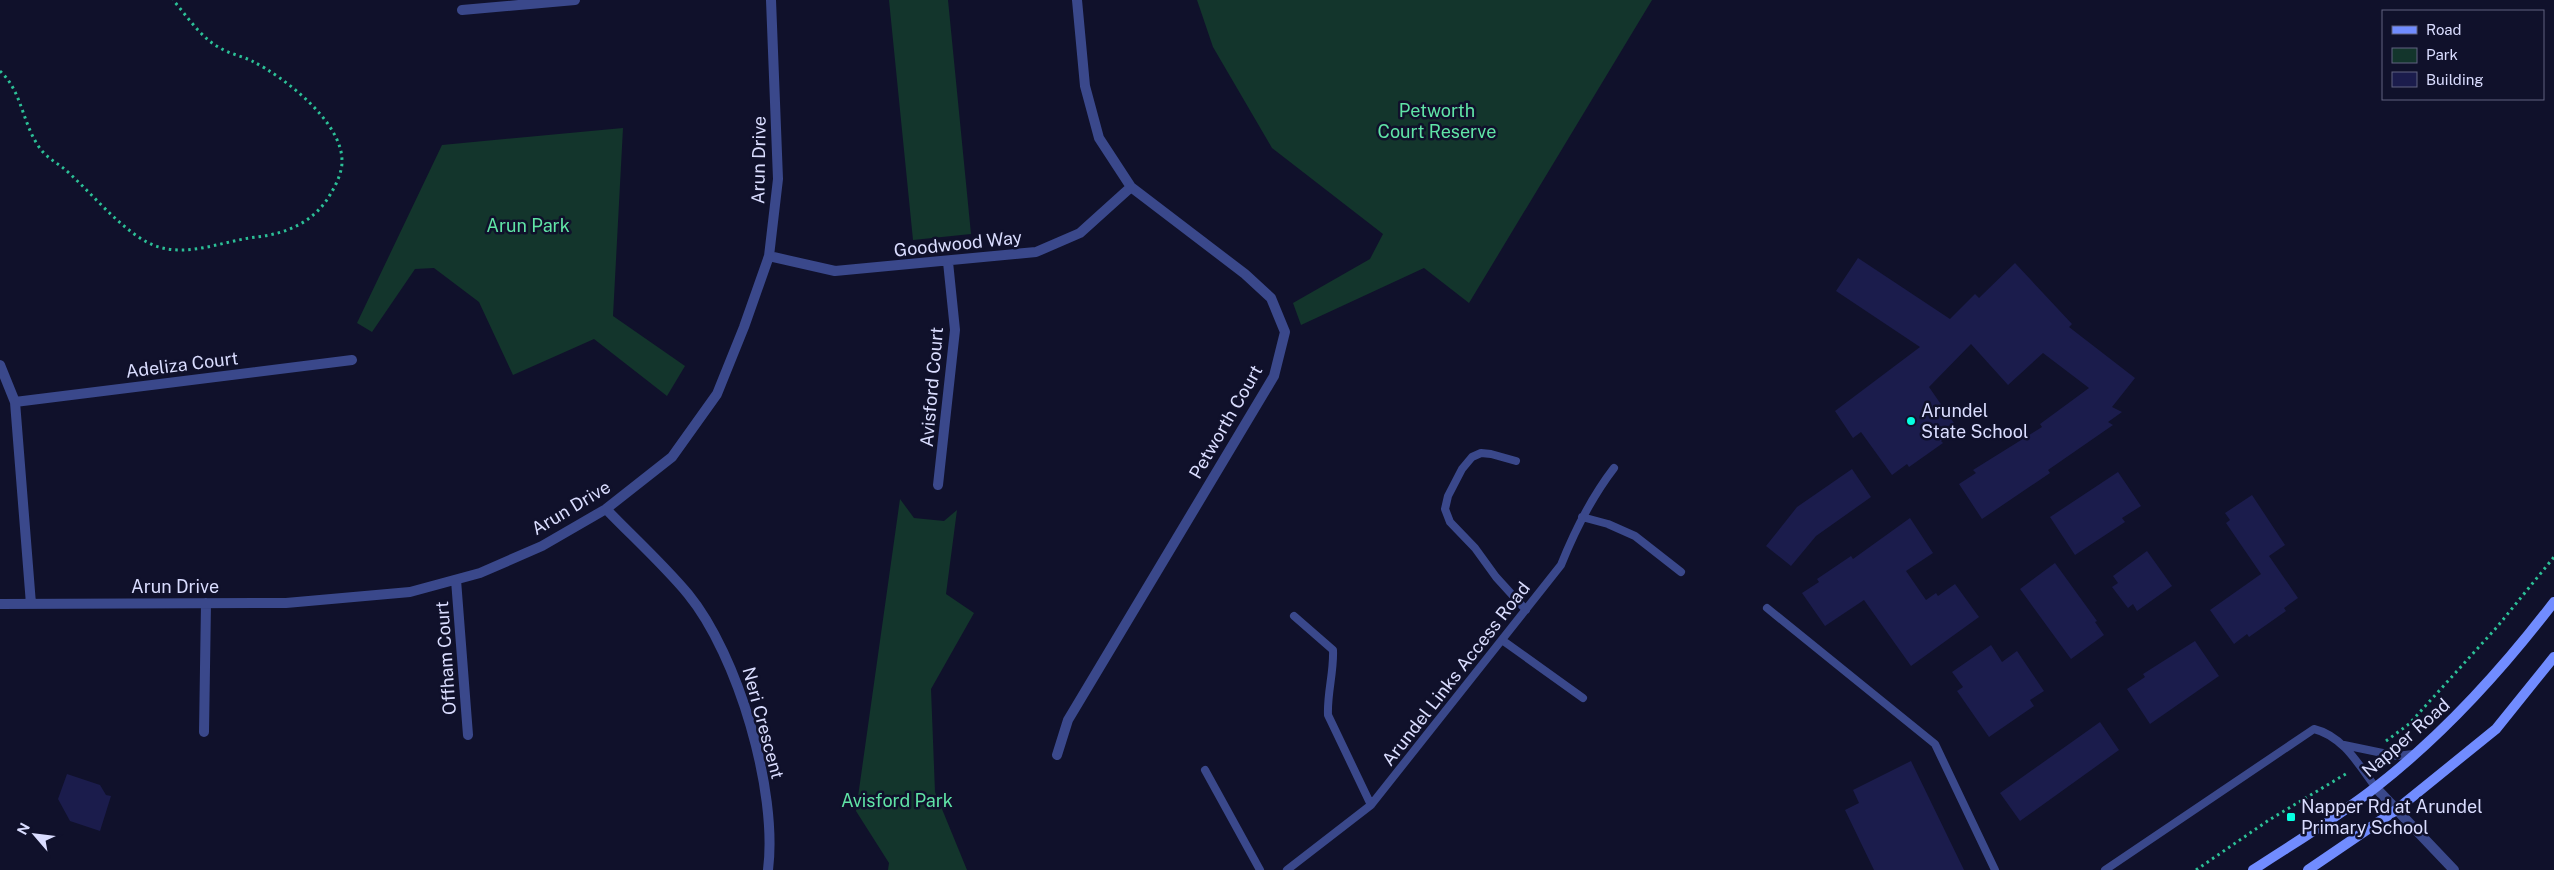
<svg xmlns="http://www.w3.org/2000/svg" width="2554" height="870" font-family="'Public Sans',sans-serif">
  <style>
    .green { fill: #13352c }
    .building { fill: #1b1c4c }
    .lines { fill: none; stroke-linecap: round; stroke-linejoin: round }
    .path { stroke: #2cc097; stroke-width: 3; stroke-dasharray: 2.5 4; stroke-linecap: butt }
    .lane { stroke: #3a488b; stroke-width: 8 }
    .street { stroke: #3a488b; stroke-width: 10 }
    .secondary { stroke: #718cff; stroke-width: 10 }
    .poi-dot { fill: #06ffe1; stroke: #10112b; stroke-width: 2 }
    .labels { text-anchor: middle; stroke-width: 5; stroke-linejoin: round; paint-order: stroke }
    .park-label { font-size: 18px; fill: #60e4a6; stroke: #10112b }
    .street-label { font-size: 18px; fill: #daddff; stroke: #10112b }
    .poi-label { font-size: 18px; fill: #daddff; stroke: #10112b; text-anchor: start }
  </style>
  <rect width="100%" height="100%" fill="#10112b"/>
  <!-- green -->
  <path class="green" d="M889,0H948L971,234L913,240Z
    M1197,0H1652L1469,303L1424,268L1301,325L1293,303L1370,259L1383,234L1272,148L1213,47Z
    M623,128L613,316L685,366L667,396L594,339L513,375L479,302L434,268L415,269L372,332L357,323L442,145Z
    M900,499L914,518L944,521L957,510L946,594L974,613L931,689L935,792L967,870H888L889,863L856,811Z"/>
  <!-- building -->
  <path class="building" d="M1858,258L1950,319L1975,294L1979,298L2015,263L2072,324L2069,327L2135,378L2112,407L2122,412L2108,422L2113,425L2048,470L2050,473L1982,519L1959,484L1976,473L1973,470L2042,427L2040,424L2089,388L2043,353L2008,385L1971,344L1929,387L1958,429L1941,441L1943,443L1909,467L1907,464L1892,475L1861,432L1853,438L1835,411L1920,347L1836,291Z
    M1852,469L1871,497L1816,536L1791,566L1766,546L1797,507Z
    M2118,472L2141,506L2122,518L2125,522L2075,555L2050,517Z
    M2252,495L2285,545L2269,556L2298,598L2284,608L2286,611L2249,637L2247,634L2234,644L2210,610L2261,574L2226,523L2230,520L2225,513Z
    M1910,518L1933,553L1906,571L1926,600L1936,593L1938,596L1955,584L1979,617L1911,666L1864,600L1825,626L1802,593L1819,582L1817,579L1851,556L1853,559Z
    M2147,551L2172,586L2137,611L2133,604L2128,608L2112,587L2118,583L2113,576Z
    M2055,563L2097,621L2095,622L2104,635L2071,659L2020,589Z
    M2195,641L2219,676L2150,724L2127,689L2145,677L2143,674Z
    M1991,645L2002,662L2017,651L2044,691L2030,700L2034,706L1989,737L1957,691L1963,687L1952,672Z
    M2100,722L2119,750L2020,821L2000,793Z
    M1911,761L1964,870H1874L1845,810L1859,803L1853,790Z
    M67,774L100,785L106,795L111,796L100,831L70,821L58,799Z"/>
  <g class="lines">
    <!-- path -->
    <path class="path" d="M0,71C21,90 22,120 37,144C47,160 58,162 70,174C93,195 113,220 140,238C177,263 216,242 256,237C287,234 316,221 331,193C336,185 342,172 342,162C343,122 284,77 252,61C242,56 230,54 220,48C201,38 187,16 173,0
      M2386,741L2409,724L2497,627L2554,557
      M2196,870L2269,820L2349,772"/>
    <!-- lane -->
    <path class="lane" d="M1516,461L1491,454L1481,453L1472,457L1462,469L1448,496L1445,509L1450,522L1475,548L1496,577L1526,610
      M1582,517L1608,524L1635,536L1681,572
      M1767,608L1935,744L1995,870
      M1294,616L1333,650C1334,672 1327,693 1328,715L1371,805
      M1502,640L1583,698
      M2344,745L2397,756L2413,754
      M1205,770L1260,870
      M1287,870L1371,805L1561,565C1575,530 1591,498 1614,468
      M2105,870L2314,729C2343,736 2359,765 2376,788"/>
    <!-- street -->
    <path class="street" d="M462,10L575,0
      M769,256L835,271L1036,252L1080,233L1131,187
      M0,365L15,402L31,604
      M15,402L352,360
      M938,485L955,330L948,262
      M606,509C633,537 663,564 688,594C738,655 778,791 768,870
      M456,580L468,735
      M0,604L286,603L410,592L480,573L542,546L606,509L672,457L717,394L744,327L769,256L778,179L771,0
      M204,732L206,603
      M1057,755L1068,720L1274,376L1285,332L1271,298L1245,274L1131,187L1099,138L1085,86L1077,0
      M2376,788L2454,870"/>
    <!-- secondary -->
    <path class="secondary" d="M2253,870C2294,843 2338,817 2376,787C2444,734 2502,670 2554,602
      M2308,870L2396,810L2496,729L2554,657"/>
  </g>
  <!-- markers -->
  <g class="poi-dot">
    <circle cx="1911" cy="421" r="5"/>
    <rect x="2286" y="812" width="10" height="10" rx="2.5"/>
  </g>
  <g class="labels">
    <!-- park labels -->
    <g class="park-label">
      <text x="1437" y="117">Petworth<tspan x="1437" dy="21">Court Reserve</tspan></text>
      <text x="528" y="232">Arun Park</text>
      <text x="897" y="807">Avisford Park</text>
    </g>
    <!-- street labels -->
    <g class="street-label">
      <text transform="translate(759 160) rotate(-89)" y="6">Arun Drive</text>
      <text transform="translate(958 244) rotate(-6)" y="6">Goodwood Way</text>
      <text transform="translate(182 365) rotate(-7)" y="6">Adeliza Court</text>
      <text transform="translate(932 387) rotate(-85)" y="6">Avisford Court</text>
      <text transform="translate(1226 422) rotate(-60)" y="6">Petworth Court</text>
      <text transform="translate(571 508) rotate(-31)" y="6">Arun Drive</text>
      <text x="175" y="593">Arun Drive</text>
      <text transform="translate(446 658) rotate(-94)" y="6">Offham Court</text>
      <text transform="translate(1456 674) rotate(-52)" y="6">Arundel Links Access Road</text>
      <text transform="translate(763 723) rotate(75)" y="6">Neri Crescent</text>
      <text transform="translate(2406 738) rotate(-41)" y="6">Napper Road</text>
    </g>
    <!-- poi labels -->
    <g class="poi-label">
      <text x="1921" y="417">Arundel<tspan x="1921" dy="21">State School</tspan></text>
      <text x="2301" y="813">Napper Rd at Arundel<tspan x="2301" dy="21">Primary School</tspan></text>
    </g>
  </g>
  <!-- legend -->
  <rect x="2382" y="10" width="162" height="90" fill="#10112b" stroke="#616380"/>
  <rect x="2392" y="26" width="25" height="8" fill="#718cff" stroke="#616380"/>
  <text x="2426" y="35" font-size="15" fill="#daddff">Road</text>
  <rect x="2392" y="48" width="25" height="15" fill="#13352c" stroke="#616380"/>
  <text x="2426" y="60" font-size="15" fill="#daddff">Park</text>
  <rect x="2392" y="72" width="25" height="15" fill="#1b1c4c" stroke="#616380"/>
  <text x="2426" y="85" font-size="15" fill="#daddff">Building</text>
  <!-- north arrow -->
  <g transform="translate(35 835) rotate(298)" stroke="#10112b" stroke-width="4" paint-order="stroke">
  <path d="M0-4L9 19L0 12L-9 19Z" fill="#daddff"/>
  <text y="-8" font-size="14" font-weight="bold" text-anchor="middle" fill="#daddff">N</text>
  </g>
</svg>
